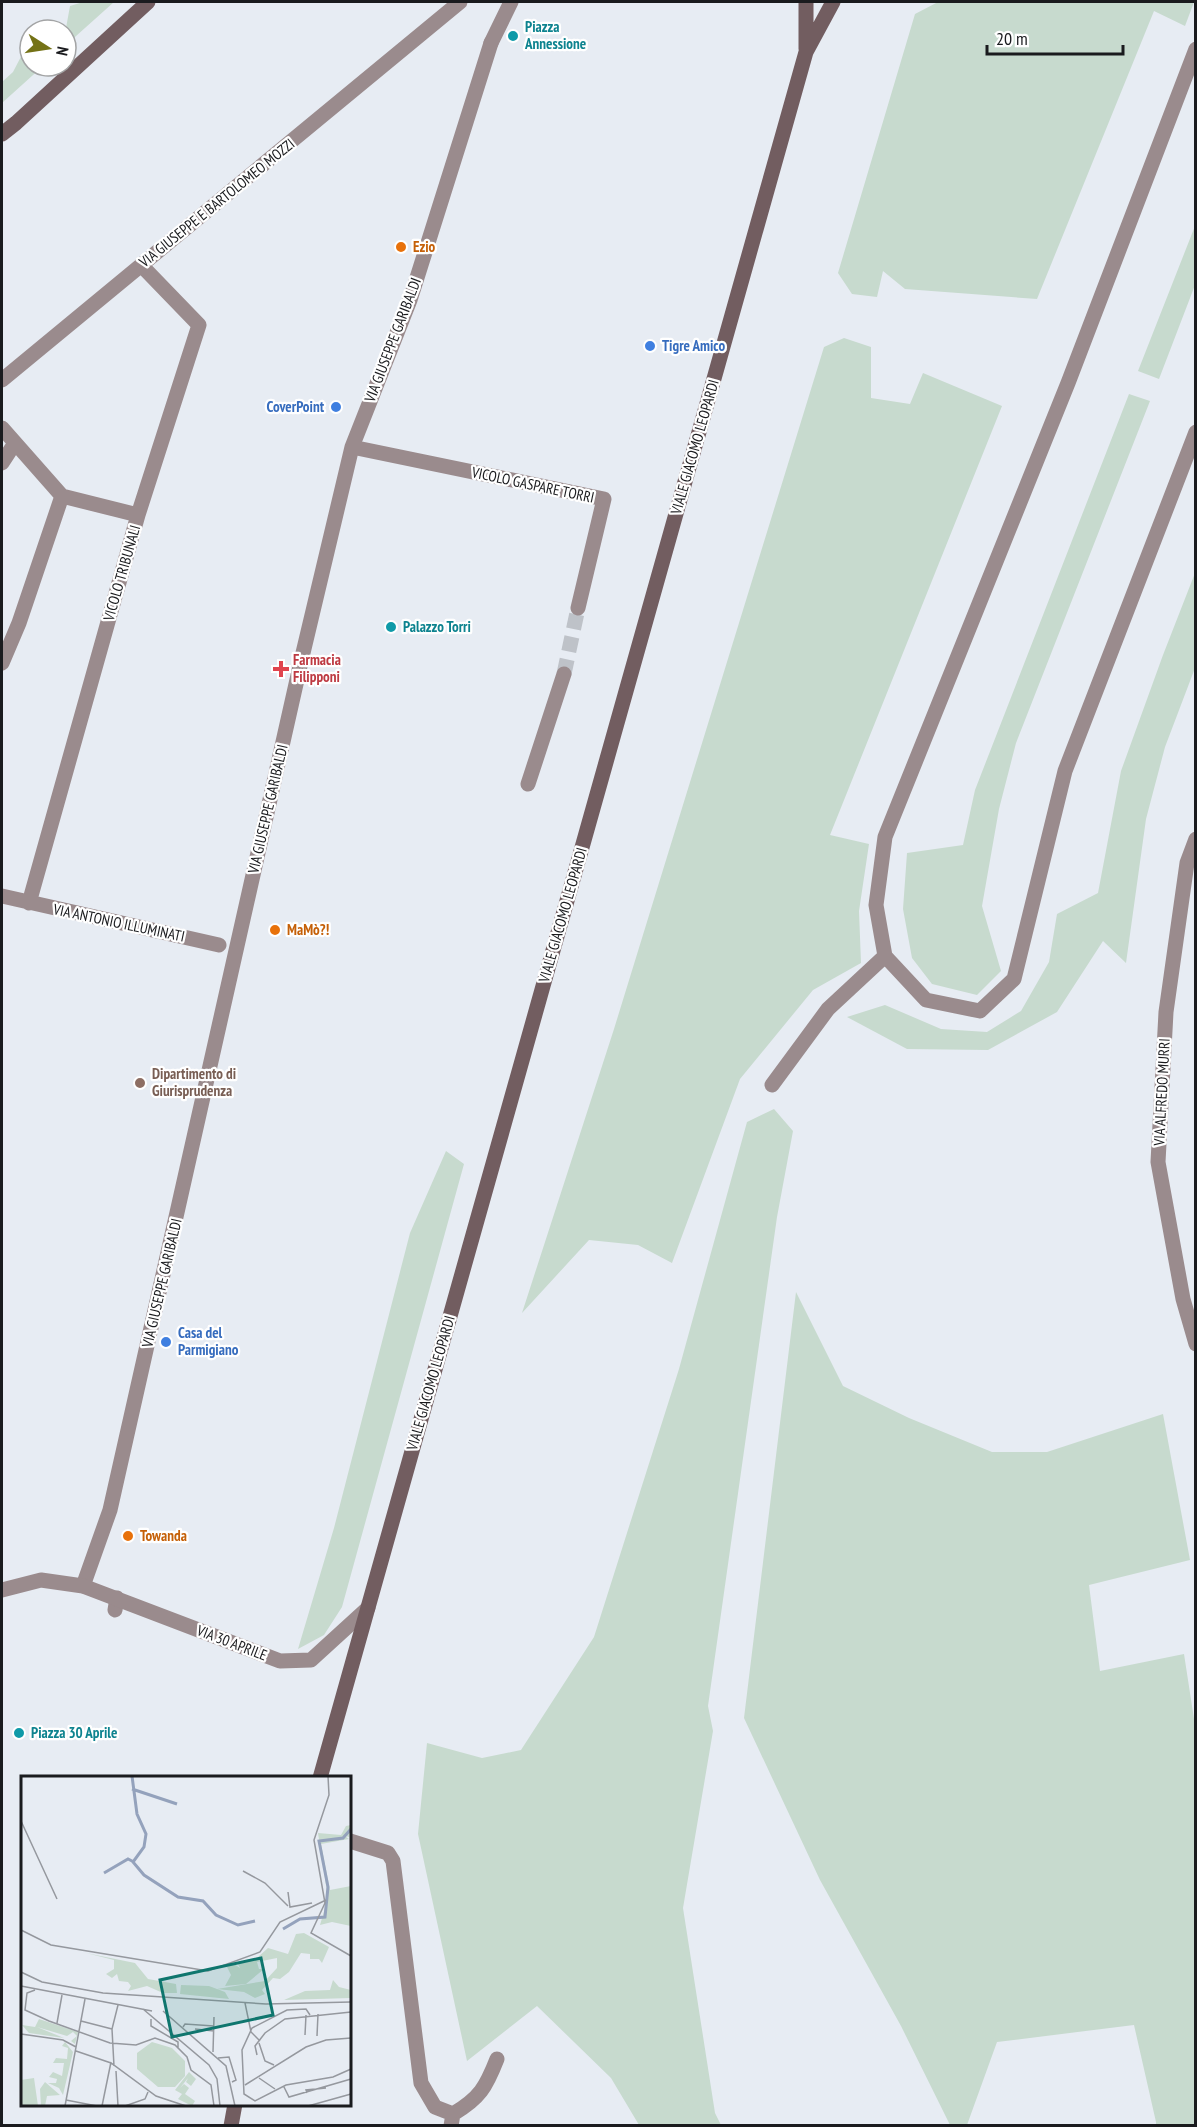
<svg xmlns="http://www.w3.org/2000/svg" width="1197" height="2127" font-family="'PT Sans Narrow',sans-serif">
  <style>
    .green { fill: #c7dace }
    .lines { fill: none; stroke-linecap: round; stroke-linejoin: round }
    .pedestrian-tunnel { stroke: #bec2c8; stroke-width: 15; stroke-dasharray: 15 8; stroke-linecap: butt }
    .service { stroke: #9a8b8d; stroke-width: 15 }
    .pedestrian { stroke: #9a8b8d; stroke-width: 15 }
    .minor { stroke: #9a8b8d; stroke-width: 15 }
    .secondary { stroke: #725d60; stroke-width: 15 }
    .culture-dot { fill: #0f9aa8; stroke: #fff; stroke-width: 2 }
    .food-dot { fill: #e8710a; stroke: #fff; stroke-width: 2 }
    .shop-dot { fill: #3f7fe0; stroke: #fff; stroke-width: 2 }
    .health-dot { fill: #e0444e; stroke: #fff; stroke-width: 2 }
    .education-dot { fill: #8d6e63; stroke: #fff; stroke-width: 2 }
    .labels { text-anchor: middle; stroke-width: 4.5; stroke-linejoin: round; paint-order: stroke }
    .culture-label { font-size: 15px; font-weight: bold; fill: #0d838f; stroke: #fff; text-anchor: start }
    .street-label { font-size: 15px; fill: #1a1b1e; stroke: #fff }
    .food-label { font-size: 15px; font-weight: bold; fill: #c56008; stroke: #fff; text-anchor: start }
    .shop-label { font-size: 15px; font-weight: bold; fill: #366cbe; stroke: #fff; text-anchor: start }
    .health-label { font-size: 15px; font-weight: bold; fill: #be3a42; stroke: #fff; text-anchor: start }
    .education-label { font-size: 15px; font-weight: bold; fill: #785e54; stroke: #fff; text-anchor: start }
    .inset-river { fill: none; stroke: #94a2bc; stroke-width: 3 }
    .inset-road { fill: none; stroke: #95989e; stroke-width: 1.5 }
    .view { fill: #0f766e; fill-opacity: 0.15; stroke: #0f766e; stroke-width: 3 }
    .inset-edge { fill: none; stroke: #1a1b1e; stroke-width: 3 }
  </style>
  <rect width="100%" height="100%" fill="#e7ecf3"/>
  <!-- green -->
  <path class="green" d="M83,2H114L66,45V30H64L66,28L70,6Z
    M938,2H1194L1185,26L1154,11L1037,299L905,289L883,271L877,297L852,294L838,273L915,14Z
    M26,47H30V66H43L2,103V82L13,72Z
    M1195,226V285L1159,379L1138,371Z
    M844,338L871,347V398L910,404L923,373L1002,406L830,835L869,844L859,911L861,963L813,990L740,1079L672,1263L638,1245L589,1240L522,1313L614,1029L824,347Z
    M1129,394L1150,401L1016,743L999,809L982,906L1001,971L977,995L932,984L912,958L903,909L907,853L963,845L975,790Z
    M1195,573V668L1165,747L1146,819L1126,963L1103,941L1057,1012L988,1050L907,1049L847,1017L885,1005L941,1029L987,1032L1021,1011L1049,962L1057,914L1098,893L1121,771L1163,655Z
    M774,1109L793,1131L777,1217L708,1706L713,1731L683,1908L715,2113L721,2125H639L611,2078L537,2006L467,2061L418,1834L427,1743L482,1758L521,1750L594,1637L679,1369L747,1122Z
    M446,1151L464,1164L342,1607L324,1635L298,1649L334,1528L410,1233Z
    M796,1292L843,1386L909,1418L992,1452H1047L1163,1414L1190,1560L1089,1585L1100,1671L1184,1654L1196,1732L1195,2125H1156V2122L1134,2025L997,2042L967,2125H950L901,2026L820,1880L744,1718Z"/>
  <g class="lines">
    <!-- pedestrian-tunnel -->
    <path class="pedestrian-tunnel" d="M564,674L578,608"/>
    <!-- service -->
    <path class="service" d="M1196,49L1068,383L885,837L876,905L885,956L926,1000L980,1011L1014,979L1065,771L1196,432
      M772,1085L828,1009L885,956
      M115,1610L117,1598
      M350,1841L388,1853L393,1861L421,2083L435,2107L453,2114L451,2126
      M453,2114C480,2098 486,2087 497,2059"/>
    <!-- pedestrian -->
    <path class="pedestrian" d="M352,447L604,499L578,608
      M528,784L564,674
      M83,1586L110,1510L303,653L352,447L410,300L491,43"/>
    <!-- minor -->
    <path class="minor" d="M491,43L511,2
      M2,380L460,2
      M2,428L62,496L138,515
      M2,463L15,443
      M2,663L19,623L62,496
      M1196,839L1187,863L1166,1012L1158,1162L1183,1299L1196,1344
      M2,896L219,945
      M29,903L138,515L199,325L141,265
      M2,1590L41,1580L83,1586L280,1661L311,1660L368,1608"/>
    <!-- secondary -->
    <path class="secondary" d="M806,49V2
      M2,134L16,123L148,2
      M320,1778L806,52L833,2
      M231,2126L235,2104"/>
  </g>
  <!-- markers -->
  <g class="culture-dot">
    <circle cx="513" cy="36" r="6"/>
    <circle cx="391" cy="627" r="6"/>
    <circle cx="19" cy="1733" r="6"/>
  </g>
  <g class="food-dot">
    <circle cx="401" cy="247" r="6"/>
    <circle cx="275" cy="930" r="6"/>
    <circle cx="128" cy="1536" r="6"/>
  </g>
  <g class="shop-dot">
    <circle cx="650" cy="346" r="6"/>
    <circle cx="336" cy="407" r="6"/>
    <circle cx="166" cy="1342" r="6"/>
  </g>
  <path class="health-dot" d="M278 660h6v6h6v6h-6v6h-6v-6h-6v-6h6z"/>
  <circle class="education-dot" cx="140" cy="1083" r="6"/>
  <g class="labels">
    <!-- culture labels -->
    <g class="culture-label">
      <text x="525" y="32">Piazza<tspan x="525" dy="17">Annessione</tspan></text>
      <text x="403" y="632">Palazzo Torri</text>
      <text x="31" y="1738">Piazza 30 Aprile</text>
    </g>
    <!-- street labels -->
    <g class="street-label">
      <text transform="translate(217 203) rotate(-39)" y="5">VIA GIUSEPPE E BARTOLOMEO MOZZI</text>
      <text transform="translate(393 340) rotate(-69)" y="5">VIA GIUSEPPE GARIBALDI</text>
      <text transform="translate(695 447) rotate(-74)" y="5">VIALE GIACOMO LEOPARDI</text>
      <text transform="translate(533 485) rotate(12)" y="5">VICOLO GASPARE TORRI</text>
      <text transform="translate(122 573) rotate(-74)" y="5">VICOLO TRIBUNALI</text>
      <text transform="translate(268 809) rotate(-77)" y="5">VIA GIUSEPPE GARIBALDI</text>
      <text transform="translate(563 915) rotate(-74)" y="5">VIALE GIACOMO LEOPARDI</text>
      <text transform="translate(119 923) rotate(12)" y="5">VIA ANTONIO ILLUMINATI</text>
      <text transform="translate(1162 1092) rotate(-87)" y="5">VIA ALFREDO MURRI</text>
      <text transform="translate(162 1283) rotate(-77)" y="5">VIA GIUSEPPE GARIBALDI</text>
      <text transform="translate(431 1383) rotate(-74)" y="5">VIALE GIACOMO LEOPARDI</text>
      <text transform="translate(232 1643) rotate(21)" y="5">VIA 30 APRILE</text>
    </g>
    <!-- food labels -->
    <g class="food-label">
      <text x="413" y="252">Ezio</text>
      <text x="287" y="935">MaMò?!</text>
      <text x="140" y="1541">Towanda</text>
    </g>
    <!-- shop labels -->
    <g class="shop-label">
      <text x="662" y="351">Tigre Amico</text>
      <text x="324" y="412" text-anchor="end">CoverPoint</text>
      <text x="178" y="1338">Casa del<tspan x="178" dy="17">Parmigiano</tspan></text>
    </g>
    <!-- health labels -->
    <g class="health-label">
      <text x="293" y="665">Farmacia<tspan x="293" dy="17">Filipponi</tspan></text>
    </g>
    <!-- education labels -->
    <g class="education-label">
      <text x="152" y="1079">Dipartimento di<tspan x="152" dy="17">Giurisprudenza</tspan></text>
    </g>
  </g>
  <!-- overview -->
  <g transform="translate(21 1776)">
    <rect width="330" height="330" fill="#e7ecf3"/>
    <path d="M330,49L328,61L324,60L328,63L300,68L309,114L330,110V150L311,146L299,149L307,122L297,57L320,59L325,50ZM283,157L308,171L301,187L298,183H289V178L280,177L268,196L259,203L252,202L241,214L244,218L234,222L223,216L196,213L244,205L256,192V182L236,186L238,193H243L225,208L204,210L210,199L206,191L213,188L219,192L217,188L237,181L247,172L267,178L275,158ZM65,177L114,187L127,203L155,208L156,217H142L126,210L107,215L110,210L107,206L98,205L96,198L91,202L85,198L93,193V184ZM312,204L318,211L330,214V222L263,224L284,215L309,214ZM160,209L188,210L204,216L208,223L159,218ZM44,266L52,276L42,319L38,312L27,307H35L36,303L28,301L32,296L41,300L43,287H32L35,282L46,283L47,272L41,270ZM168,296L175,303L170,310L165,306L167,302L159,312L163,308L168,312L164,318L174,325L171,330L157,323L161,318L154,314ZM13,302L17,330H0V304Z" fill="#c7dace"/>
    <path d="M24,306L39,319L26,320L24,330H20L19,313Z" fill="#c7dace"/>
    <path d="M18,243L57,256L54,268L50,265L56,260L52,256L46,260L16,251L43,262L8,257L1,249L14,251ZM131,266L151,272L164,285V300L154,311H137L116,293V277Z" fill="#c7dace"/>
    <path class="inset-river" d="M111,0L116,38L125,58L123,71L112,86L123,99L157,121L182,125L195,139L217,149L234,145M111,13L156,28M83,97L107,83L111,85M262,153L279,143L304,141L307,111L298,65L322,62L330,53"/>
    <path class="inset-road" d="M307,0L308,19L293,64L304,127L290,157L330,180M0,45L36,123M222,95L244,107L267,130M267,116L269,131L291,127M0,154L30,169L187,195L239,176L259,146L305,124M0,196L21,206L82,217L245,228L330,226M0,210L131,235M14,214L6,217L4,234L28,245L89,267L115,269L134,262L154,269L166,281L170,294L190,309L193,330M224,227L230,256L239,265M122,233L188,289L196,303L199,330M142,235L205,290L214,330M289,239L285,233L266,234L231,252L221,274L223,318L234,325L265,309L312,301L330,293M130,243V250L157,266V272M60,245L91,253M36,247L41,219M162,251L164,248L193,250M174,253L193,255M0,258L42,264L55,271M284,259L285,239M296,260L297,238M238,267L244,285L253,289M55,275L90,287L135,320L165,330M192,276L193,241M236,279L234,270L244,257L264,243L330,236M197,282L208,281L215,304L211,306M93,290L91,253L97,229M95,295L97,330M238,302L254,313M224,309L285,271L305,264L330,262M263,311L268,321L330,303M286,317L285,314L305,312M45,324L76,330M44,330L64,223M81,330L90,286M104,330L124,323L127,316M287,330L330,318"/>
    <path class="view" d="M240,182L252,239L151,261L139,204Z"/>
    <rect width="330" height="330" class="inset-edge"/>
  </g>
  <!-- border -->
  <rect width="1197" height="2127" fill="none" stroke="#1a1b1e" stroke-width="6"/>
  <!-- north arrow -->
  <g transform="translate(48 48) rotate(102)"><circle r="28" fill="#ffffff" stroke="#a3a4a5" stroke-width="1.5"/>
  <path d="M0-4.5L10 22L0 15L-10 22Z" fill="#747216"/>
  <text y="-9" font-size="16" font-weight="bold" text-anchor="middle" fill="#1a1b1e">N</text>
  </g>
  <!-- scale -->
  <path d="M987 45v9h136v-9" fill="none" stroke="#1a1b1e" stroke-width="3"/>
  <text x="996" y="45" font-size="18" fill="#1a1b1e" stroke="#ffffff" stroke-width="4.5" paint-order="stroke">20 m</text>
</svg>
